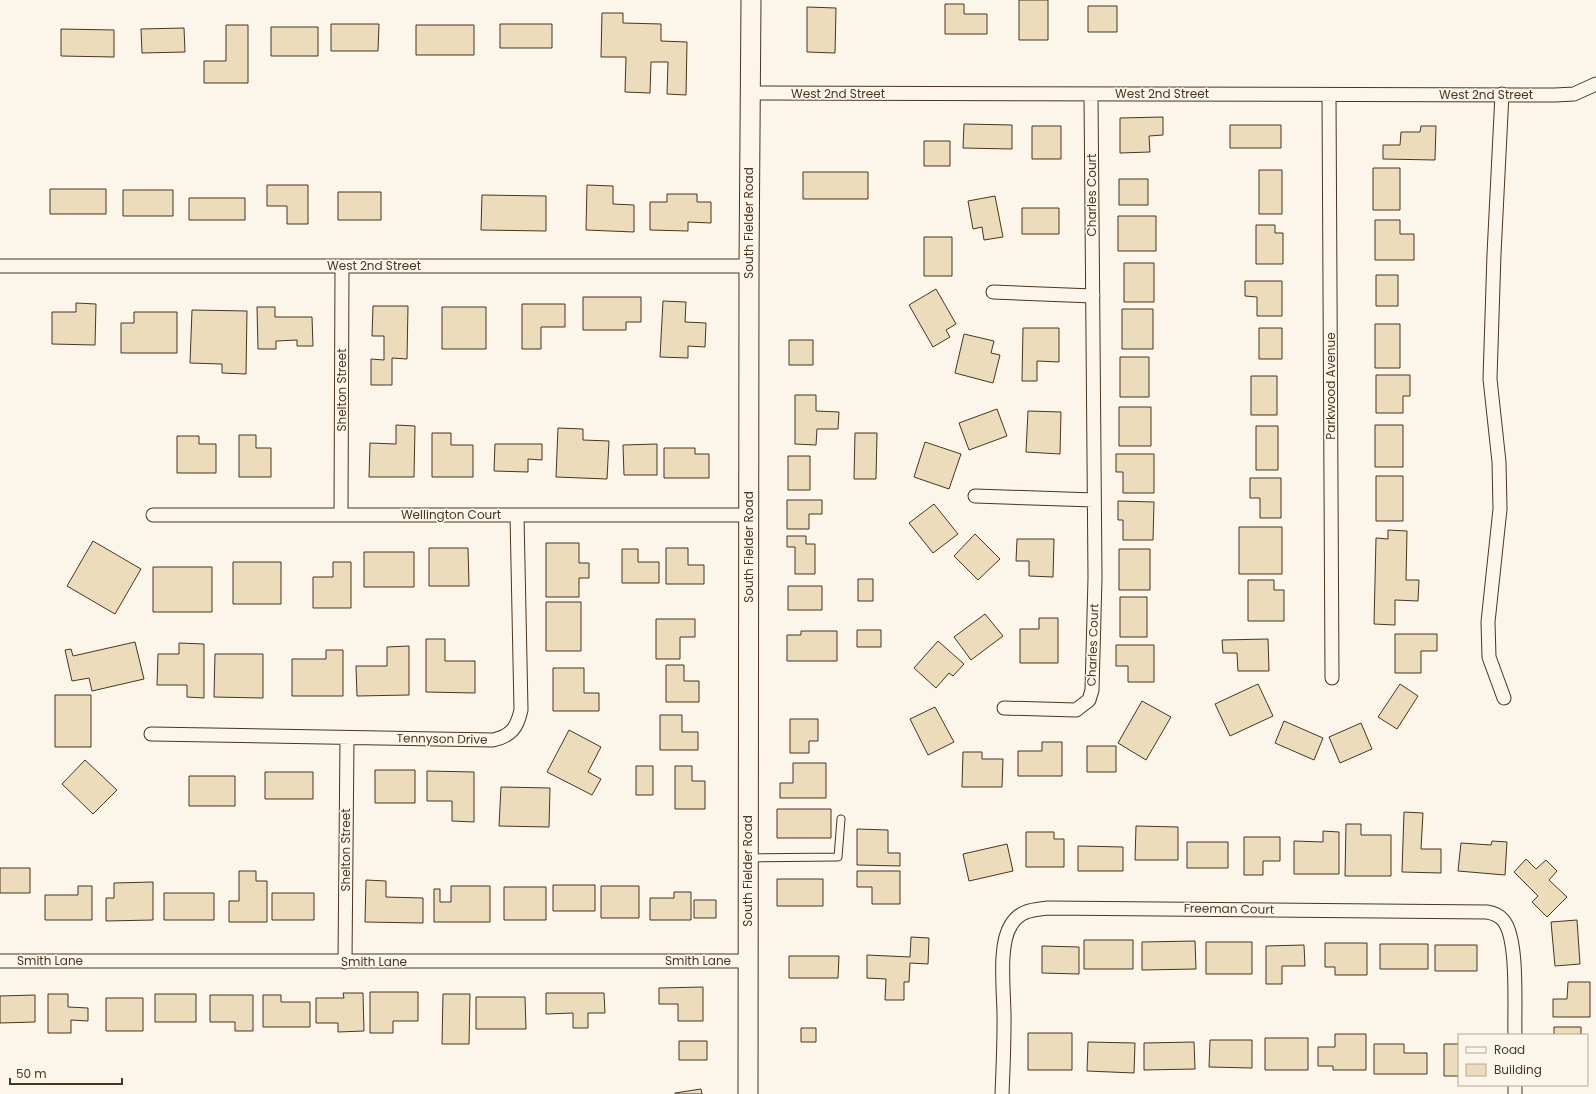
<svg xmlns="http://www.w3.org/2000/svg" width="1596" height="1094" font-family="Poppins,sans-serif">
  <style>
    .building { fill: #ecdcbc; stroke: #4a3520 }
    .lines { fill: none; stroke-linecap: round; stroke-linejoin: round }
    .lane-casing { stroke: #4a3520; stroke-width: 9 }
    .street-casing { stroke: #4a3520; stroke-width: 15 }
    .secondary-casing { stroke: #4a3520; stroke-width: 21 }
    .lane { stroke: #fbf6e9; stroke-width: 7 }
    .street { stroke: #fbf6e9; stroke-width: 13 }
    .secondary { stroke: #fbf6e9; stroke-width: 19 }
    .labels { text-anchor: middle; stroke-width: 3; stroke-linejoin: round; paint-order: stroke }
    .street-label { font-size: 12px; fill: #4a3520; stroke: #fbf6e9 }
  </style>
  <rect width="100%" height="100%" fill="#fbf6e9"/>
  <!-- building -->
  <path class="building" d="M1019,0H1048V40H1019Z
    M945,4H964V14H987V34H945Z
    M1088,6H1117V32H1088Z
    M807,7L836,8L835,53L807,52Z
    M602,13H623V23L661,24V41L687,42L686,95L667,94L668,62H651L650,93L625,92L626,57H601Z
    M331,24H379L378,51H331Z
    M500,24H552V48H500Z
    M226,25H248V83H204V61H226Z
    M416,25H474V55H416Z
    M271,27H318V56H271Z
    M184,28L185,52L142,53L141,29Z
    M61,29L114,30V57L61,56Z
    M1163,117V135L1149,136L1150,152L1120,153V118Z
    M964,124L1012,125V149L963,148Z
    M1230,125H1281V148H1230Z
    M1032,126H1061V159H1032Z
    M1421,126H1436L1435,160L1383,159V145H1400L1401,132H1420Z
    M924,141H950V166H924Z
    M1373,168H1400V210H1373Z
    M1259,170H1282V214H1259Z
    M803,172H868V199H803Z
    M1119,179H1148V205H1119Z
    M267,185H308V224H287V206H267Z
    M587,185L613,186V204L634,205V232L586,230Z
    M50,189H106V214H50Z
    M123,190H173V216H123Z
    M338,192H381V220H338Z
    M667,194H697V202H711V223L688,222V231L650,230V202H667Z
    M482,195L546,196V231L481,230Z
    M995,196L1003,237L984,240L982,227L973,229L968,201Z
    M189,198H245V220H189Z
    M1022,208H1059V234H1022Z
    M1118,216H1156V251H1118Z
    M1375,220H1400V234H1414V260H1375Z
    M1256,225H1275V233H1283V264H1256Z
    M924,237H952V276H924Z
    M1124,263H1154V302H1124Z
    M1376,275H1398V306H1376Z
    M1245,281H1282V316H1257V297L1245,296Z
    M936,289L956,324L946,330L950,337L933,347L909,305Z
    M583,297H641V322H626V330H583Z
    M663,301L686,302L685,322L706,323L705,347L688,346V358L660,357Z
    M76,303L96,304L95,345L52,344V312H76Z
    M522,304H565V327H541V349H522Z
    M373,306H408L407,359L392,358V385H371V359L384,360V336H372Z
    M257,307H275V317H312L313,346H297V340L276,341V349H258Z
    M442,307H486V349H442Z
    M1122,309H1153V349H1122Z
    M192,310L247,311L246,374L222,373V364L190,363Z
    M134,312H177V353H121V323H134Z
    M1375,324H1400V368H1375Z
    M1023,328H1059V362L1037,361V381H1022Z
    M1259,328H1282V359H1259Z
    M964,334L994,341L991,353L1000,355L993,383L955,373Z
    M789,340H813V365H789Z
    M1120,357H1149V397H1120Z
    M1376,375H1410V396H1403V413H1376Z
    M1251,376H1277V415H1251Z
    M795,395H816V411L839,412L838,429H817L816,445L795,444Z
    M1119,407H1151V446H1119Z
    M997,409L1007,436L969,450L959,423Z
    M1028,411L1061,412L1060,454L1026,452Z
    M396,425L415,426L414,477H369L370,443L396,444Z
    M1375,425H1403V467H1375Z
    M1256,426H1278V470H1256Z
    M558,428L583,429V440L609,441L607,479L556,477Z
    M432,433H451V445H473V477H432Z
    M855,433H877L876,479H854Z
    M239,435H256V448H271V477H239Z
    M177,436H199V444H216V473H177Z
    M925,442L961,454L949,489L914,477Z
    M495,444H542V460L528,459V472L494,471Z
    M657,444V475H624L623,445Z
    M664,448H695V454H709V478H664Z
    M1116,454H1154V493H1123V472H1116Z
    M788,456H810V490H788Z
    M1376,476H1403V521H1376Z
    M1250,478H1281V518H1260V498H1250Z
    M787,500H822V514H809V529H787Z
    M1118,501L1154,502L1153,540H1123V520H1118Z
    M934,504L958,534L933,553L909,523Z
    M1239,527H1282V574H1239Z
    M1388,530L1407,531L1406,580H1419L1418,601L1395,600V625L1374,624L1376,538L1388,539Z
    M975,534L1000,559L978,580L954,556Z
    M787,536H806V544H815V574H795V547H787Z
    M1017,539H1054L1053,577L1029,576V561H1016Z
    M93,541L141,569L115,614L67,586Z
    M546,543H579V563H589V578H579V597H546Z
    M429,548H468L469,586H429Z
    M666,548H688V565H704V584H666Z
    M622,549H638V562H659V583H622Z
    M1119,549H1150V590H1119Z
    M364,552H414V587H364Z
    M233,562H281V604H233Z
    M333,562H351V608H313V577H333Z
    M153,567H212V612H153Z
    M858,579H873V601H858Z
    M1248,580H1274V590H1284V621H1248Z
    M788,586H822V610H788Z
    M1120,597H1147V637H1120Z
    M546,602H581V651H546Z
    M985,614L1003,636L971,660L954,637Z
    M1039,618H1058V663H1020V629H1039Z
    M656,619H695V637H680V659H656Z
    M857,630H881V647H857Z
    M801,631H837V661H787V635H801Z
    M1395,634H1437V651H1421V673H1395Z
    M426,639H445V661H475V693L426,692Z
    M1268,639L1269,671H1238L1237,653H1223L1222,640Z
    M938,641L964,664L953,676L949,673L936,688L914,668Z
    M135,642L144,679L92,691L89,678L72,681L65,650L71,649L73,656Z
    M179,643L204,644V698L187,697V685H157L158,654H179Z
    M1116,645H1154V682H1128V666H1116Z
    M409,646V695L357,696L356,666H387V647Z
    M326,650H343V696H292V659H326Z
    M215,654H263V698L214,697Z
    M666,665H684V681H699V702H666Z
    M553,668H584V693H599V711H553Z
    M1258,684L1273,716L1230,736L1215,704Z
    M1400,684L1418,696L1397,729L1378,717Z
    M55,695H91V747H55Z
    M1142,701L1171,717L1146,760L1118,743Z
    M935,707L954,742L928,755L910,719Z
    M660,715H682V732H698V750H660Z
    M790,719H818V741H809V753H790Z
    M1284,721L1323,738L1314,760L1275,743Z
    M1361,723L1372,749L1340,763L1329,737Z
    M569,730L601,747L588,772L601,779L592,795L547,772Z
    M1042,742H1062V776H1018V751H1042Z
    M1087,746H1116V772H1087Z
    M963,752H982V759H1003L1002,787H962Z
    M85,760L117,790L93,814L62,784Z
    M793,763H826V798H780V783H793Z
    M636,766H653V795H636Z
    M675,766H692V781H705V809H675Z
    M375,770H415V803H375Z
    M427,771L474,772V822L452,821V801H427Z
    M265,772H313V799H265Z
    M189,776H235V806H189Z
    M501,787L550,788L549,827L499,826Z
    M777,809H831V838H777Z
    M1404,812L1423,813L1421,849H1441V873L1402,872Z
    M1346,824H1361V835H1391V876H1345Z
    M1136,826L1178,827V860H1135Z
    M857,829L888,830V853H900V866L857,865Z
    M1323,831L1339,832V874H1294V841L1323,842Z
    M1026,832H1054V839H1064V867H1026Z
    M1244,837H1280V861H1263V875H1244Z
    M1492,841L1507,842L1505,875L1458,871L1461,843L1491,845Z
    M1187,842H1228V868H1187Z
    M1007,844L1013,871L969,881L963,854Z
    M1078,846L1123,847V871H1078Z
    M1526,859L1536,869L1546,860L1557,871L1549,880L1567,897L1547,917L1532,902L1538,896L1514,872Z
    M0,868H30V893H0Z
    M239,871H256V881H267V922H229V901H239Z
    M857,871H900V904H872V887H857Z
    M777,879H823V906H777Z
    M366,880L386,881V897L423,898V923L365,922Z
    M153,882V920L106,921V898H114V883Z
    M553,885H595V911H553Z
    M78,886H92V920H45V895H78Z
    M451,886H490V922H434V889H440V902H451Z
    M601,886H639V918H601Z
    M504,887H546V920H504Z
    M674,892H691V920H650V898H674Z
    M164,893H214V920H164Z
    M272,893H314V920H272Z
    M694,900H716V918H694Z
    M1577,920L1580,964L1555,966L1551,922Z
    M911,937L929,938L928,964L910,963L909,982H904V1000H885L886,979L867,978V955L910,957Z
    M1084,940H1133V969H1084Z
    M1195,941L1196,969L1142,970V942Z
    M1206,942H1252V974H1206Z
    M1325,943H1367V975H1335V967H1325Z
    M1380,944H1428V969H1380Z
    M1304,945L1305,966H1282V984H1266V946Z
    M1435,945H1477V971H1435Z
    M1042,946L1079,947V974L1042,973Z
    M789,956H839L838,978H789Z
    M1568,982H1590V1017H1553V999H1567Z
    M703,987V1021H678V1004H659V988Z
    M370,992H418V1021H393V1033H370Z
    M343,993H363L364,1031L338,1032V1023H316V998H344Z
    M546,993H604L605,1013H588V1028H573V1013L546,1014Z
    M48,994H68V1007L88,1008V1021L71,1020V1033H48Z
    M155,994H196V1022H155Z
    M443,994H470L469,1044H442Z
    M35,995V1022L0,1023V996Z
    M210,995H253V1031H235V1022H210Z
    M263,995H281V1002H310V1027H263Z
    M476,997H525L526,1029H476Z
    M106,998H143V1031H106Z
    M1554,1027H1581V1035H1554Z
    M801,1028H816V1042H801Z
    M1028,1033H1072V1070H1028Z
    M1335,1034H1366V1070H1333V1066H1318V1047H1335Z
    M1265,1038H1308V1070H1265Z
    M1210,1040H1252V1068L1209,1067Z
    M679,1041H707V1060H679Z
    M1088,1042L1135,1043L1134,1073L1087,1071Z
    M1194,1042L1195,1069L1144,1070V1043Z
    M1374,1044H1404V1053H1427V1074H1374Z
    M1444,1044H1459V1076H1444Z
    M701,1089L702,1094H675V1093Z"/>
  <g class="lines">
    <!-- lane casing -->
    <g class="lane-casing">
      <path id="lane" d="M749,858L838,857L841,819"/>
    </g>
    <!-- street casing -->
    <g class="street-casing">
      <path id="street" d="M750,93L1555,95L1574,94L1596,84
        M1502,94L1494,254L1490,379L1499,462L1500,509L1488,622L1489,657L1504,698
        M1329,95L1332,678
        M0,266H749
        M993,292L1093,296
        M975,496L1094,500
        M153,515H749
        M341,515L342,266
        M1004,708L1076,710L1089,700L1092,690L1095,578L1091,94
        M151,734L493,740C511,736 517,728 521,710L517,515
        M0,961H748
        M345,962L347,738
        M1515,1085V1094
        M1002,1094C1003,1071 1004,1047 1004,1024C1005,998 997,946 1011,925C1020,910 1033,910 1048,908L1487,912C1493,913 1499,915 1503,920C1519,938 1514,1009 1515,1035"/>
    </g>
    <!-- secondary casing -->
    <g class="secondary-casing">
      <path id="secondary" d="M748,1094L749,266L751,0"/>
    </g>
    <!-- lane -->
    <use href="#lane" class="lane"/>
    <!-- street -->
    <use href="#street" class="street"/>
    <!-- secondary -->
    <use href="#secondary" class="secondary"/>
  </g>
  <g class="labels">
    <!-- street labels -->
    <g class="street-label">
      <text x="838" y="98">West 2nd Street</text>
      <text x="1162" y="98">West 2nd Street</text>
      <text x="1486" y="99">West 2nd Street</text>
      <text transform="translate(1092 195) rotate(-90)" y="4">Charles Court</text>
      <text transform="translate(749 223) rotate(-90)" y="4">South Fielder Road</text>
      <text x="374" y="270">West 2nd Street</text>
      <text transform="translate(1331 386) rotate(-90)" y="4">Parkwood Avenue</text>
      <text transform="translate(342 390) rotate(-90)" y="4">Shelton Street</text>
      <text x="451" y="519">Wellington Court</text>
      <text transform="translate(749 547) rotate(-90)" y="4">South Fielder Road</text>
      <text transform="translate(1093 645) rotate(-88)" y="4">Charles Court</text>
      <text transform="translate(442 739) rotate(1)" y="4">Tennyson Drive</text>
      <text transform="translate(346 850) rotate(-90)" y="4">Shelton Street</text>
      <text transform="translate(748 871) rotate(-90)" y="4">South Fielder Road</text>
      <text transform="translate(1229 909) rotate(1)" y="4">Freeman Court</text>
      <text x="50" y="965">Smith Lane</text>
      <text x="698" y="965">Smith Lane</text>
      <text x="374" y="966">Smith Lane</text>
    </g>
  </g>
  <!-- legend -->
  <rect x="1458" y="1034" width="130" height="52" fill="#fbf6e9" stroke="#b4a999"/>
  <rect x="1466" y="1047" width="20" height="6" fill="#fbf6e9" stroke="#b4a999"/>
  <text x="1494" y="1054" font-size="12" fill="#4a3520">Road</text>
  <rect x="1466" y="1064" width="20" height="12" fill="#ecdcbc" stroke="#b4a999"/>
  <text x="1494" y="1074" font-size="12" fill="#4a3520">Building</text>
  <!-- scale -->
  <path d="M10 1078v6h112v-6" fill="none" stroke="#4a3520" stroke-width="2"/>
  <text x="16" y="1078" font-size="12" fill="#4a3520" stroke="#fbf6e9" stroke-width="3" paint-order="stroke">50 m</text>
</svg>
